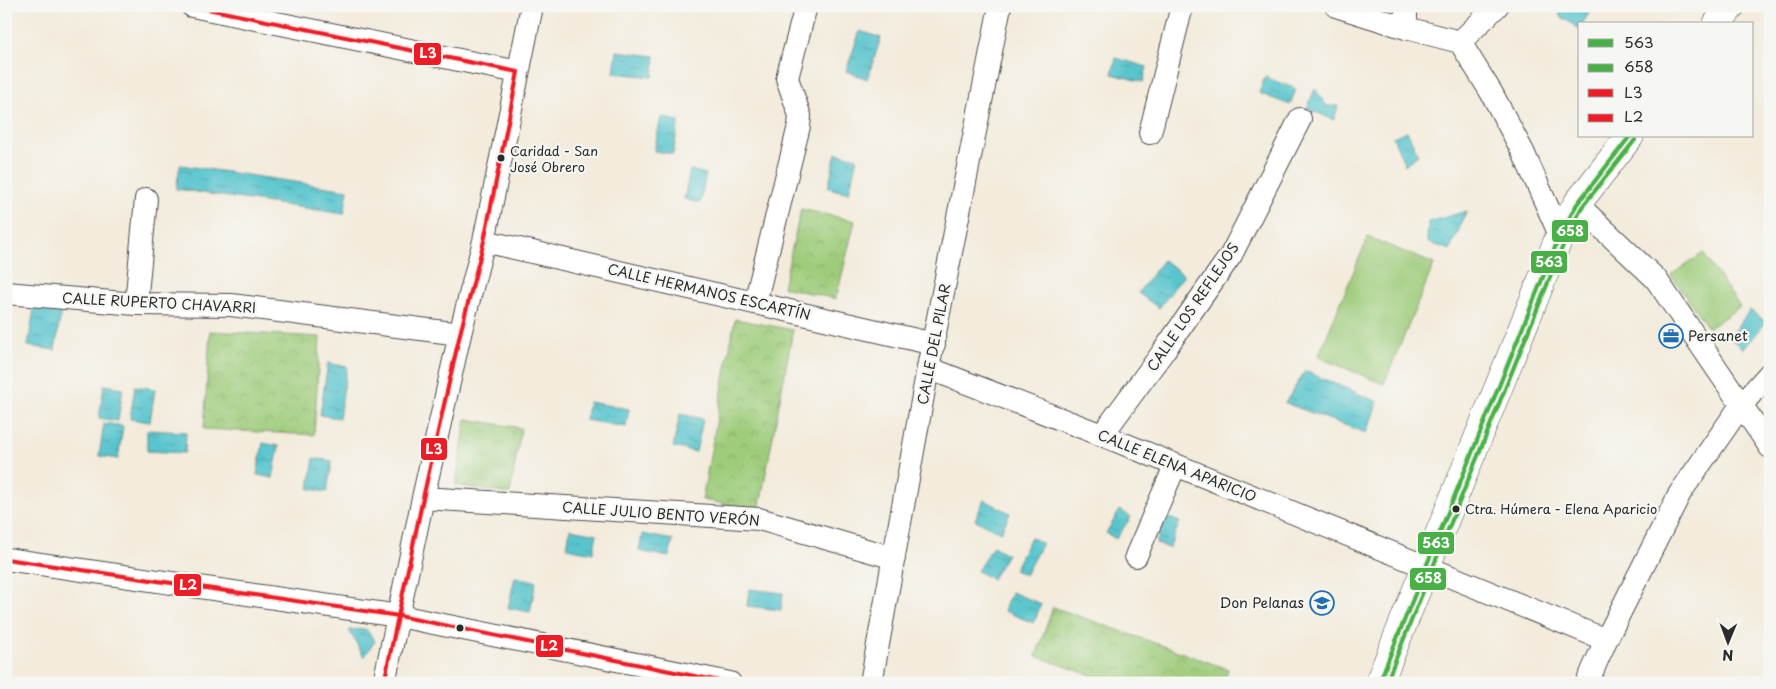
<svg xmlns="http://www.w3.org/2000/svg" width="1776" height="689" font-family="'Playpen Sans',sans-serif">
  <style>
    .grass { fill: url(#grass-tufts); stroke: #647c52 }
    .park { fill: url(#park-crowns); stroke: #647c52 }
    .pitch { fill: #9ecc7a; stroke: #647c52 }
    .water { fill: url(#water-ripples); stroke: #42787c }
    .lines { fill: none; stroke-linecap: round; stroke-linejoin: round }
    .minor-casing { stroke: #494845; stroke-width: 24 }
    .tertiary-casing { stroke: #494845; stroke-width: 29 }
    .minor { stroke: #fff; stroke-width: 22 }
    .tertiary { stroke: #fff; stroke-width: 28 }
    .bus-1-casing { stroke: #f6f6f2; stroke-width: 8 }
    .bus-2-casing { stroke: #f6f6f2; stroke-width: 8 }
    .bus-3-casing { stroke: #f6f6f2; stroke-width: 8 }
    .bus-4-casing { stroke: #f6f6f2; stroke-width: 8 }
    .bus-1 { stroke: #48b046; stroke-width: 4 }
    .bus-2 { stroke: #48b046; stroke-width: 4 }
    .bus-3 { stroke: #ee1c25; stroke-width: 4 }
    .bus-4 { stroke: #ee1c25; stroke-width: 4 }
    .bus-dot { fill: #2b2b2b; stroke: #f6f6f2; stroke-width: 2 }
    .labels { text-anchor: middle; stroke-width: 4.5; stroke-linejoin: round; paint-order: stroke }
    .bus-label { font-size: 13px; fill: #2b2b2b; stroke: #f6f6f2; text-anchor: start }
    .street-label { font-size: 14px; fill: #2b2b2b; stroke: #f6f6f2 }
    .poi-label { font-size: 14px; fill: #2b2b2b; stroke: #f6f6f2; text-anchor: start }
    .line-badge { stroke: #f6f6f2; stroke-width: 2 }
    .badge-label { font-size: 14px; text-anchor: middle; font-weight: bold; fill: #fff }
  </style>
  <defs>
    <pattern id="grass-tufts" width="24" height="20" patternUnits="userSpaceOnUse" patternTransform="scale(1.25)"><rect width="24" height="20" fill="#9ecc7a"/><path d="M3 7l-1-3M5 7V3M7 7l1-3M15 17l-1-3M17 17v-4M19 17l1-3" fill="none" stroke="#88af6a"/></pattern>
    <pattern id="park-crowns" width="20" height="18" patternUnits="userSpaceOnUse" patternTransform="scale(1.25)"><rect width="20" height="18" fill="#9ecc7a"/><path d="M2 6a3 3 0 1 1 6 0M12 15a3 3 0 1 1 6 0" fill="none" stroke="#88af6a"/></pattern>
    <pattern id="water-ripples" width="26" height="14" patternUnits="userSpaceOnUse" patternTransform="scale(1.25)"><rect width="26" height="14" fill="#58c5cd"/><path d="M2 4q2-2 4 0t4 0M15 11q2-2 4 0t4 0" fill="none" stroke="#49a0a7"/></pattern>
  </defs>
  <rect width="100%" height="100%" fill="#f6f6f2"/>
  <filter id="ink" filterUnits="userSpaceOnUse"><feTurbulence type="fractalNoise" baseFrequency=".02" numOctaves="2"/><feDisplacementMap in="SourceGraphic" scale="10" xChannelSelector="R" yChannelSelector="G"/><feConvolveMatrix kernelMatrix="1 2 1 2 8 2 1 2 1" color-interpolation-filters="sRGB"/></filter>
  <filter id="wash" filterUnits="userSpaceOnUse"><feTurbulence type="fractalNoise" baseFrequency=".0096" numOctaves="4" result="noise"/><feDisplacementMap in="SourceGraphic" scale="20" xChannelSelector="R" yChannelSelector="G"/><feGaussianBlur stdDeviation="1.12" result="paint"/><feColorMatrix in="noise" values="0 0 0 0 0 0 0 0 0 0 0 0 0 0 0 0 0 1.4 0 .05"/><feComposite in="paint" operator="in"/></filter>
  <g filter="url(#wash)">
    <rect width="100%" height="100%" fill="#f3ebdb"/>
    <!-- grass -->
    <path class="grass" d="M466,419L521,428L510,494L456,485Z"/>
    <!-- park -->
    <path class="park" d="M801,209L855,221L836,299L783,287Z
      M735,319L793,330L759,510L702,500Z
      M210,331L320,337L314,435L204,429Z
      M1053,607L1228,669L1224,683H1113L1036,656Z"/>
    <!-- pitch -->
    <path class="pitch" d="M1368,237L1434,264L1384,384L1318,357Z
      M1703,253L1740,307L1708,328L1671,275Z"/>
    <!-- water -->
    <path class="water" d="M1565,6H1594L1582,24H1580L1579,29L1559,15Z
      M860,31L881,38L867,79L846,71Z
      M617,51L655,56L653,77L614,73Z
      M1116,58L1147,67L1143,82L1112,74Z
      M1265,77L1296,89L1290,105L1259,93Z
      M1315,89L1327,106H1338L1334,120L1307,108Z
      M661,117L679,121L673,154L654,151Z
      M1407,131L1418,155L1405,165L1393,137Z
      M836,153L857,158L849,193L828,188Z
      M180,165L348,190L344,214L176,189Z
      M690,170L706,174L700,203L684,199Z
      M1467,211L1450,250L1427,242L1428,222Z
      M1163,260L1184,275L1159,308L1138,293Z
      M34,308L61,312L55,350L28,346Z
      M1750,310L1766,322L1744,349L1729,338Z
      M328,363L347,367L339,418L320,415Z
      M1305,371L1378,402L1366,433L1285,403Z
      M104,385L123,388L118,421L99,418Z
      M135,386L155,389L150,422L130,419Z
      M589,402L629,409L626,427L585,420Z
      M680,414L703,419L696,452L673,447Z
      M104,423L123,426L118,459L99,456Z
      M147,430L186,432L185,453L147,451Z
      M263,443L279,446L273,478L257,475Z
      M314,458L332,461L327,492L309,489Z
      M984,500L1010,513L1001,532L975,520Z
      M1120,510L1131,517L1116,539L1106,533Z
      M1166,517L1180,522L1169,548L1156,543Z
      M570,529L597,534L593,553L567,548Z
      M642,534L673,540L669,557L639,551Z
      M1031,537L1042,543L1025,575L1014,570Z
      M993,546L1007,554L992,579L977,571Z
      M515,577L536,581L530,612L508,608Z
      M749,589L783,593L781,610L747,606Z
      M1011,592L1041,604L1034,623L1004,611Z
      M366,629L375,641L364,657L349,630Z"/>
  </g>
  <g filter="url(#ink)">
    <g class="lines">
      <!-- minor casing -->
      <g class="minor-casing">
        <path id="minor" d="M192,6L518,72
          M1336,6L1406,28L1460,42L1491,92L1523,152L1560,235
          M1406,28V6
          M1460,42L1497,6
          M1150,133L1182,6
          M1577,204L1656,279L1770,447
          M484,241L934,344
          M6,293L136,304L231,305L460,334
          M755,303L799,126L800,116L787,78L806,6
          M136,304L146,199
          M928,368L1102,435L1606,640
          M1102,435L1163,352L1231,255L1300,119
          M423,498L759,519L894,558
          M1136,556L1175,466
          M6,559L399,616L730,683
          M384,683L423,498L460,334L484,241L532,6
          M871,683L928,368L1000,6
          M1587,683L1606,640L1680,493L1742,404L1770,373"/>
      </g>
      <!-- tertiary casing -->
      <g class="tertiary-casing">
        <path id="tertiary" d="M1717,24L1731,6
          M1379,683L1560,235L1577,204L1630,136"/>
      </g>
      <!-- minor -->
      <use href="#minor" class="minor"/>
      <!-- tertiary -->
      <use href="#tertiary" class="tertiary"/>
      <!-- bus-1 casing -->
      <g class="bus-1-casing">
        <path id="bus-1" d="M1379,683L1560,235L1577,204L1630,136"/>
      </g>
      <!-- bus-2 casing -->
      <g class="bus-2-casing">
        <path id="bus-2" d="M1386,683L1566,238L1582,207L1635,140"/>
      </g>
      <!-- bus-3 casing -->
      <g class="bus-3-casing">
        <path id="bus-3" d="M193,6L518,72L484,241L460,334L423,498L384,683"/>
      </g>
      <!-- bus-4 casing -->
      <g class="bus-4-casing">
        <path id="bus-4" d="M6,559L399,616L729,683"/>
      </g>
      <!-- bus-1 -->
      <use href="#bus-1" class="bus-1"/>
      <!-- bus-2 -->
      <use href="#bus-2" class="bus-2"/>
      <!-- bus-3 -->
      <use href="#bus-3" class="bus-3"/>
      <!-- bus-4 -->
      <use href="#bus-4" class="bus-4"/>
    </g>
  </g>
  <!-- icons -->
  <defs>
    <g id="office-ring" transform="scale(1.25)"><circle r="9.5" fill="#f6f6f2" stroke="#1f6fb2" stroke-width="1.5"/><path d="M-6-3h4V-5.5h4V-3h4V5H-6ZM-1-4.5V-3h2v-1.5ZM-6 0V1H6V0Z" fill="#1f6fb2"/></g>
    <g id="school-ring" transform="scale(1.25)"><circle r="9.5" fill="#f6f6f2" stroke="#1f6fb2" stroke-width="1.5"/><path d="M0-5L7-2L0 1L-7-2ZM-4 1L0 2.5L4 1V4Q0 6-4 4Z" fill="#1f6fb2"/></g>
  </defs>
  <g fill-rule="evenodd">
    <use href="#office-ring" x="1671" y="336"/>
    <use href="#school-ring" x="1322" y="603"/>
  </g>
  <!-- markers -->
  <g class="bus-dot">
    <circle cx="501" cy="158" r="4.5"/>
    <circle cx="1456" cy="509" r="4.5"/>
    <circle cx="460" cy="628" r="4.5"/>
  </g>
  <g class="labels">
    <!-- bus labels -->
    <g class="bus-label">
      <text x="510" y="156">Caridad - San<tspan x="510" dy="16">José Obrero</tspan></text>
      <text x="1465" y="514">Ctra. Húmera - Elena Aparicio</text>
    </g>
    <!-- street labels -->
    <g class="street-label">
      <text transform="translate(709 292) rotate(13)" y="5">CALLE HERMANOS ESCARTÍN</text>
      <text transform="translate(159 303) rotate(3)" y="5">CALLE RUPERTO CHAVARRI</text>
      <text transform="translate(1193 307) rotate(-56)" y="5">CALLE LOS REFLEJOS</text>
      <text transform="translate(934 344) rotate(-79)" y="5">CALLE DEL PILAR</text>
      <text transform="translate(1177 466) rotate(22)" y="5">CALLE ELENA APARICIO</text>
      <text transform="translate(661 514) rotate(4)" y="5">CALLE JULIO BENTO VERÓN</text>
    </g>
    <!-- poi labels -->
    <g class="poi-label">
      <text x="1688" y="341">Persanet</text>
      <text x="1304" y="608" text-anchor="end">Don Pelanas</text>
    </g>
  </g>
  <g class="line-badge">
    <rect x="413" y="42" width="29" height="24" rx="5" fill="#ee1c25"/>
    <rect x="1551" y="219" width="38" height="24" rx="5" fill="#48b046"/>
    <rect x="1530" y="250" width="38" height="24" rx="5" fill="#48b046"/>
    <rect x="420" y="437" width="28" height="24" rx="5" fill="#ee1c25"/>
    <rect x="1417" y="531" width="38" height="24" rx="5" fill="#48b046"/>
    <rect x="1409" y="567" width="38" height="24" rx="5" fill="#48b046"/>
    <rect x="173" y="573" width="29" height="24" rx="5" fill="#ee1c25"/>
    <rect x="535" y="634" width="29" height="24" rx="5" fill="#ee1c25"/>
  </g>
  <g class="badge-label">
    <text x="428" y="58">L3</text>
    <text x="1570" y="236">658</text>
    <text x="1549" y="267">563</text>
    <text x="434" y="454">L3</text>
    <text x="1436" y="548">563</text>
    <text x="1428" y="583">658</text>
    <text x="188" y="590">L2</text>
    <text x="549" y="651">L2</text>
  </g>
  <!-- margin -->
  <rect width="1776" height="689" fill="none" stroke="#f6f6f2" stroke-width="25"/>
  <!-- legend -->
  <rect x="1578" y="22" width="175" height="115" fill="#f6f6f2" stroke="#a5a5a2"/>
  <rect x="1588" y="39" width="25" height="8" fill="#48b046" stroke="#a5a5a2"/>
  <text x="1624" y="48" font-size="15" fill="#2b2b2b">563</text>
  <rect x="1588" y="64" width="25" height="8" fill="#48b046" stroke="#a5a5a2"/>
  <text x="1624" y="72" font-size="15" fill="#2b2b2b">658</text>
  <rect x="1588" y="89" width="25" height="8" fill="#ee1c25" stroke="#a5a5a2"/>
  <text x="1624" y="98" font-size="15" fill="#2b2b2b">L3</text>
  <rect x="1588" y="114" width="25" height="8" fill="#ee1c25" stroke="#a5a5a2"/>
  <text x="1624" y="122" font-size="15" fill="#2b2b2b">L2</text>
  <!-- north arrow -->
  <g transform="translate(1728 642) rotate(181)" stroke="#f6f6f2" stroke-width="4" paint-order="stroke">
  <path d="M0-4L9 19L0 12L-9 19Z" fill="#2b2b2b"/>
  <text y="-8" font-size="14" font-weight="bold" text-anchor="middle" fill="#2b2b2b">N</text>
  </g>
</svg>
